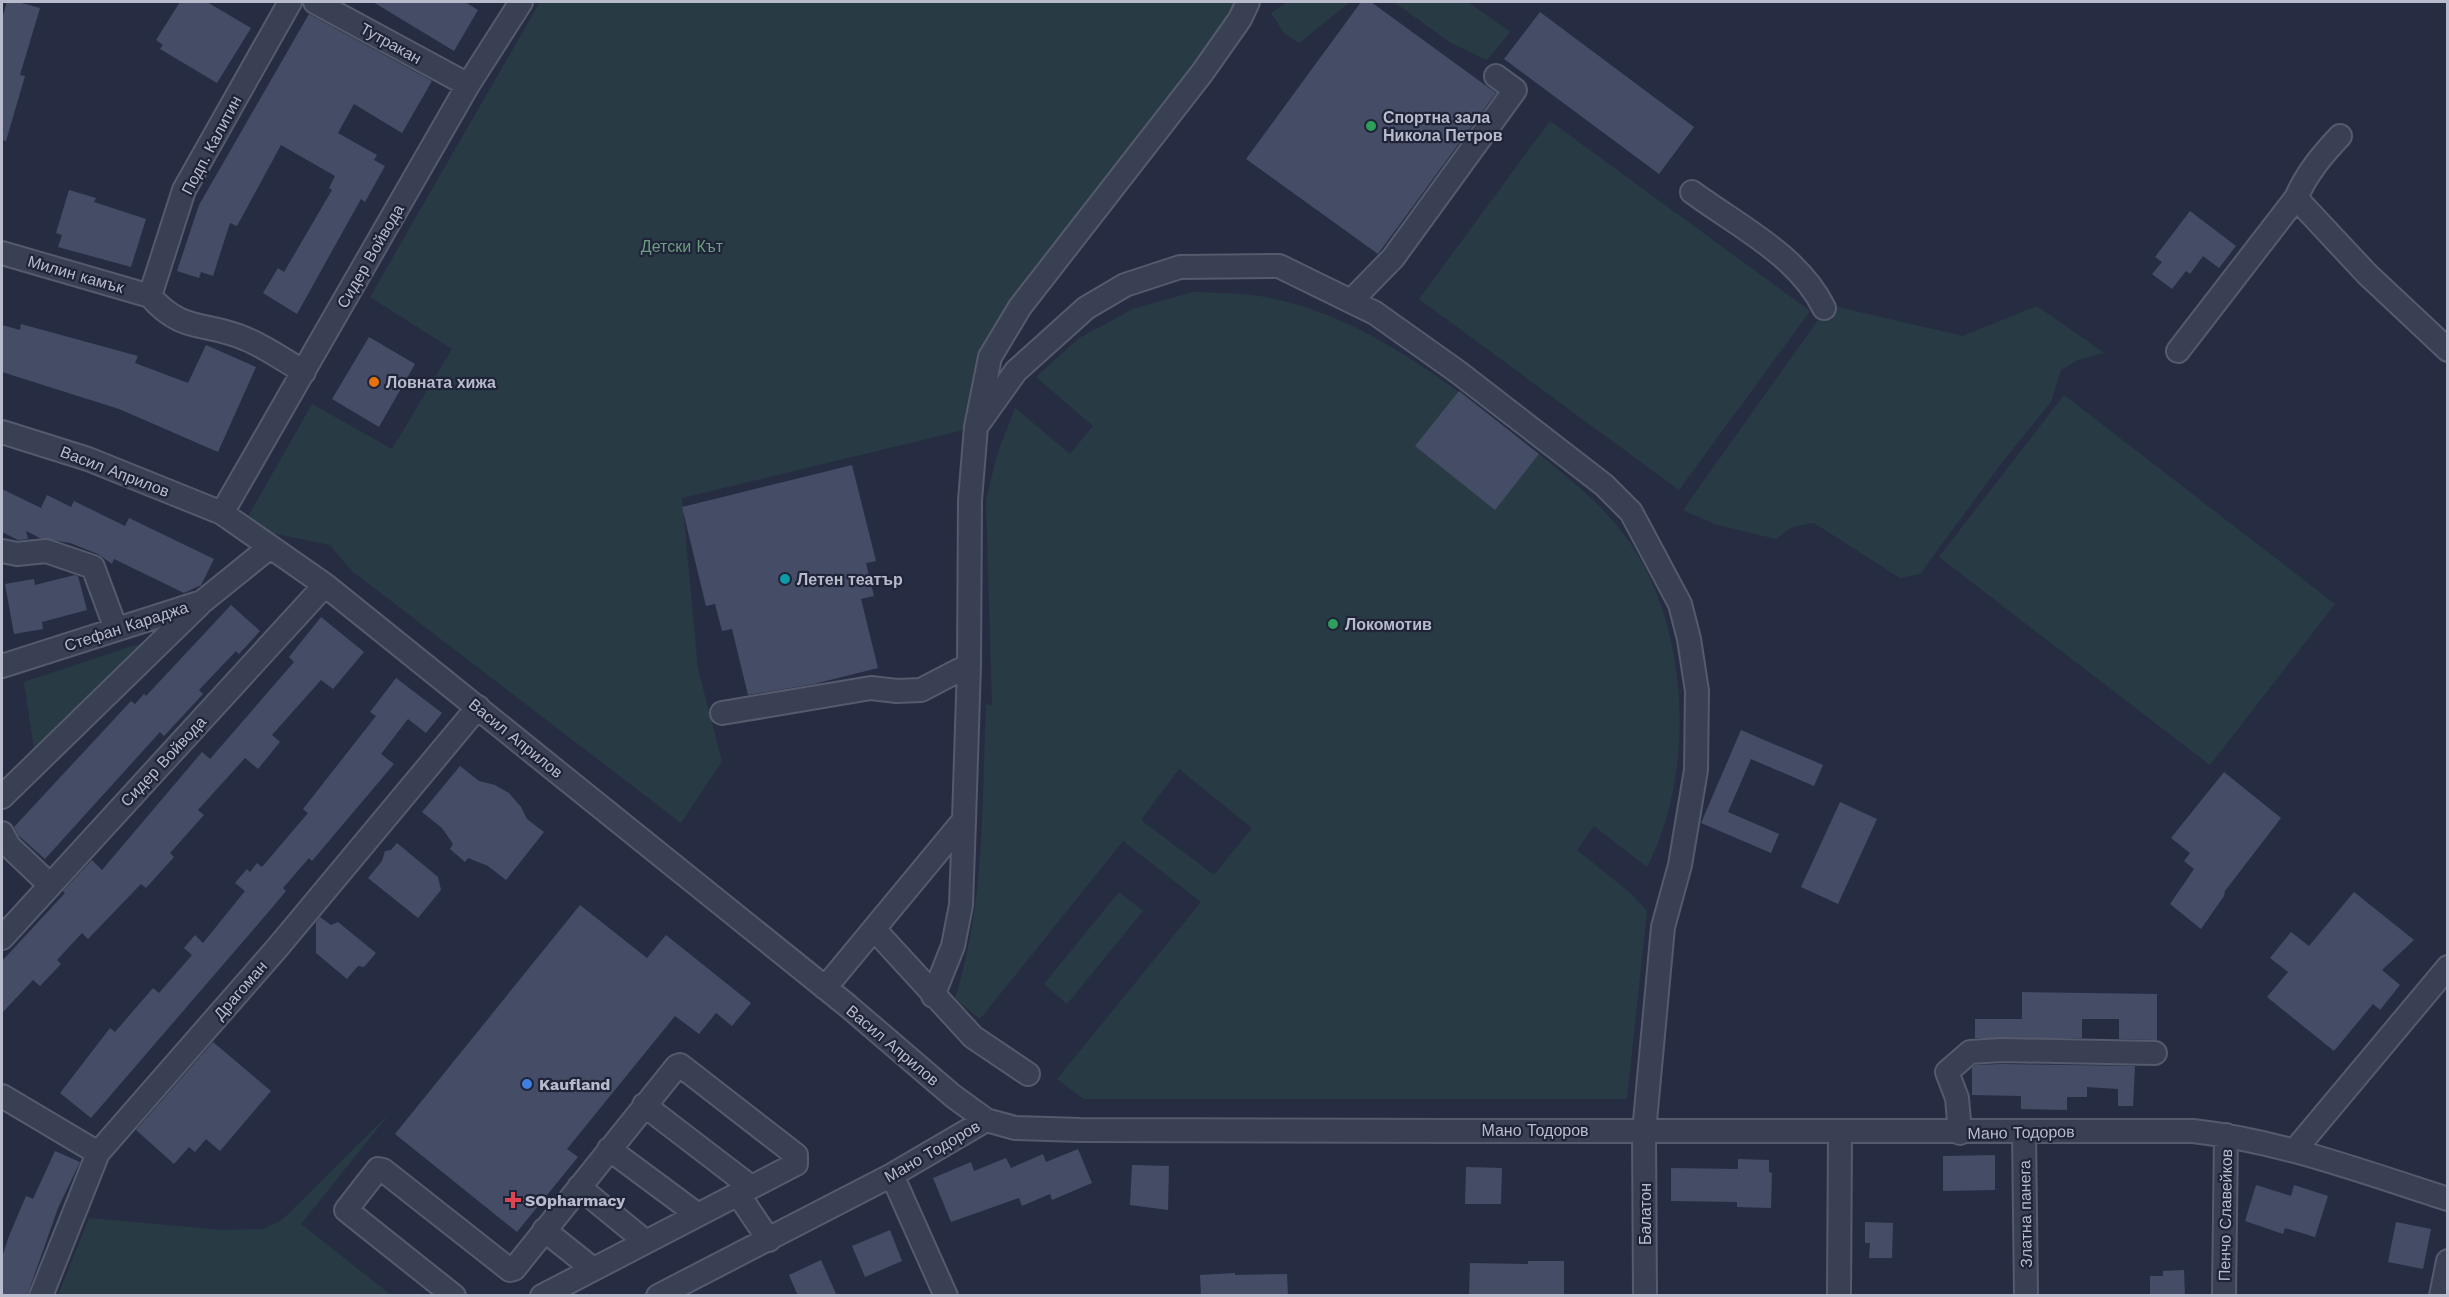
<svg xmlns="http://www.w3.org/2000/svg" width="2449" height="1297" font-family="'Work Sans',sans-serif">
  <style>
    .green { fill: #283b44; fill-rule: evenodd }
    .building { fill: #454c65 }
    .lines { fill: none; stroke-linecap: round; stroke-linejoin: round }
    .minor-casing { stroke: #555a6d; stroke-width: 26 }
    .minor { stroke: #3a4053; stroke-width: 22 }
    .leisure-dot { fill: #2e9e5b; stroke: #1f2438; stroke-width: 2 }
    .food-dot { fill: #e8710a; stroke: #1f2438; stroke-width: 2 }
    .culture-dot { fill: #0f9aa8; stroke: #1f2438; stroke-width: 2 }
    .shop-dot { fill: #3f7fe0; stroke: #1f2438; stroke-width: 2 }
    .health-dot { fill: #e0444e; stroke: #1f2438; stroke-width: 2 }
    .labels { text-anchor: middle; stroke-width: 4.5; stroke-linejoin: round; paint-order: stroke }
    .street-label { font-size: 16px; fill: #b7bbcc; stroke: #1f2438 }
    .poi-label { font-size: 16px; font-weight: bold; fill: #b7bbcc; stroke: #1f2438; text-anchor: start }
    .park-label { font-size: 16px; fill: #6e9e82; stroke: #1f2438 }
  </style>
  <rect width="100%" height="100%" fill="#262d43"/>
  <!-- green -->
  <path class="green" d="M540,2H1246L1020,307L976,427L682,498L698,669L722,761L681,823L352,571L330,545L242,527L312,404L392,449L452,349L370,297Z
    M1287,2H1350L1299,43L1284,33L1271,13Z
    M1394,2H1468L1510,32L1487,60L1451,43Z
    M1550,121L1810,311L1679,490L1419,299Z
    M1193,292C1213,293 1233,293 1252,295C1353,308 1444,379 1521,440C1560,471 1604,503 1632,546C1690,633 1695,775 1647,867L1594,826L1577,850L1629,892L1647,911L1627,1099H1084L1057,1079L1201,902L1123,841L980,1019L955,999C985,904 982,803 986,704L992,705L986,500L997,455L1015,408L1070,454L1093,426L1036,377L1079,338L1133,309ZM1179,769L1252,828L1214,875L1141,820Z
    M1829,305L1963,336L2037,306L2104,353L2078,360L2061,370L2051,402L2003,461L1920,574L1900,578L1814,523L1792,527L1776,539L1714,524L1683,510Z
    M2064,395L2335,604L2210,765L1939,557Z
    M145,642L34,749L24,682Z
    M1119,892L1143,911L1067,1004L1044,984Z
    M389,1114L301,1224L391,1295H58L89,1218L222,1230L263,1229L282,1220Z"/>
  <!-- building -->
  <path class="building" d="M7,2H18L40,8L20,75L25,76L6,141L2,140V18Z
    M180,2H207L251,28L217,83L160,49L163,45L156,40Z
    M373,2H465L478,10L454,51Z
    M1361,2H1371L1496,93L1378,254L1246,159Z
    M1540,12L1694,127L1659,174L1504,59Z
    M309,14L432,81L402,133L354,104L338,133L377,155L374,160L385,166L365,202L361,199L297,314L263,293L278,268L284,272L332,190L329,188L335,176L281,145L237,226L230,223L213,276L201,272L199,278L177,271L199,205Z
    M69,190L96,198L94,202L146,219L131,267L58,247L62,235L56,233Z
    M2190,211L2236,246L2219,268L2203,256L2190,274L2186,271L2172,289L2152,274L2162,262L2155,257Z
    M21,324L138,356L135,363L188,383L206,345L256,367L218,452L119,409L2,372V325L20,330Z
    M369,337L415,364L379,427L332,399Z
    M1459,391L1539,454L1495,510L1415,446Z
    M852,465L876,561L866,563L874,596L861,599L878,668L814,684L748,695L732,629L722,631L715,604L706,606L682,507Z
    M2,489L41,508L47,495L71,507L74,501L125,526L129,518L214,559L201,585L184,593L114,559L112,564L98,554L70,543L40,538L26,531L28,539L18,540L2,532Z
    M75,575L78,576L87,610L42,622L43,629L14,634L5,584L34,579L35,585Z
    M231,605L260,631L239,654L236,651L199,690L203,694L164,736L160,732L45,859L18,835L14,827L131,701L135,704L144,694L146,696Z
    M321,617L364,652L333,689L321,680L272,735L280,742L258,769L245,758L198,810L204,815L170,853L174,857L146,888L141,884L88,939L82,933L57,960L61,964L40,986L33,980L2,1013V961L65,893L63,891L92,860L102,870L202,752L210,759L294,662L289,657Z
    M396,678L442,713L426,733L408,719L381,754L394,764L312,861L309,858L283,888L286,891L271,909L91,1118L60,1093L110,1028L115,1032L153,988L159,993L192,955L184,948L195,935L203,943L245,891L235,883L247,869L250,872L257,863L262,867L308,813L303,809L376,716L370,712Z
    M1741,730L1823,765L1814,786L1751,759L1728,812L1779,834L1771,853L1701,823Z
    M460,766L479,781L495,785L509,793L521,807L527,819L544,832L506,880L488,866L468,858L465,862L450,849L453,844L442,828L422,812Z
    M2224,772L2281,818L2225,891L2224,896L2201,929L2170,904L2194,869L2184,861L2190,853L2171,838Z
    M1840,802L1877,819L1838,904L1801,887Z
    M397,843L438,877L441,890L418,918L368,878L382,861L385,851L391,850Z
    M2354,892L2414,940L2382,970L2400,985L2380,1010L2373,1004L2334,1051L2267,997L2288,972L2270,958L2291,932L2309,946Z
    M580,905L647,958L666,935L751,1003L732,1026L716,1013L699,1034L675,1016L567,1149L578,1157L517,1232L395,1134Z
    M320,917L331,925L338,922L376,953L364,967L358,966L347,979L316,953V922Z
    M2022,992L2157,994V1040L2119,1039V1019H2082V1038H1975V1019H2022Z
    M213,1042L271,1091L220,1151L206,1139L195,1152L189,1147L174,1164L136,1130Z
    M2001,1064L2135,1066L2133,1106H2118V1089L2087,1087V1097H2067V1110L2021,1109V1096L1972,1095V1068L1975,1065Z
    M1078,1149L1092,1183L1052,1200L1050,1194L1022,1206L1019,1198L951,1222L933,1178L971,1162L974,1171L1006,1158L1011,1168L1043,1154L1046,1162Z
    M55,1151L80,1162L58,1208L27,1296H2V1257L9,1236L26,1196L33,1199Z
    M1995,1155V1190L1943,1191V1156Z
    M1738,1159L1769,1160V1172L1772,1173L1771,1208L1737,1207V1202L1671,1201V1168L1738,1169Z
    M1132,1165L1169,1166L1168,1210L1130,1205Z
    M1466,1167L1502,1168L1501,1204H1465Z
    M2256,1185L2291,1196L2294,1185L2328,1196L2315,1237L2285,1228L2283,1234L2245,1221Z
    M1865,1222L1893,1223L1892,1258H1869L1870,1243H1865Z
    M2396,1222L2431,1229L2423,1269L2388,1262Z
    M890,1230L902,1261L865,1277L852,1246Z
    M821,1260L837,1296H798L789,1275Z
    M1528,1261H1564V1296H1469L1470,1263L1528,1264Z
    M2184,1270L2185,1296H2150V1276H2163V1271Z
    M1235,1273V1275L1287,1274L1288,1296H1201L1200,1275Z"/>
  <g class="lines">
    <!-- minor casing -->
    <g class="minor-casing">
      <path id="minor" d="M315,2L468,85
        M1692,192C1738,226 1798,255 1824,308
        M2296,198L2367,274L2448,350
        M2,253L150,296
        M150,296L184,190L290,2
        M150,296C183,334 205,321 246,339C266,347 285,361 304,372
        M1352,300L1393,258L1515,90L1496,76
        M2178,351L2296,198C2307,173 2322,155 2340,136
        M976,427L1016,371L1086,308L1125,285L1180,267L1279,266L1375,313L1458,372L1604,485L1631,512L1680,604L1689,639L1697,691L1696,770L1680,865L1663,927L1644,1132L1645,1296
        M2,432L88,459L222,513L325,585L848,1006L953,1096L986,1120L1015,1128L1080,1130C1451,1130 1821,1134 2193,1131C2281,1141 2363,1172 2448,1199
        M222,513L468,85L521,2
        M2,551L17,554L46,551L93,567L116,629
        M2,666L202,602L270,547
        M722,713L871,688L897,691L921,690L969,665
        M2,797L199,605
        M2,833L9,846L50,885
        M874,929L973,1037L1028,1074
        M2,938L325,585
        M825,988L964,820L969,665L970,500L976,427L990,357L1020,307L1202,73L1240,19L1248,2
        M933,996L953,946L961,905L964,820
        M2,1096L98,1153
        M644,1105L751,1187
        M2024,1132L2026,1296
        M1960,1133L1957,1098L1947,1072L1970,1052L2001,1050L2155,1053
        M609,1149L698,1215
        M2295,1150L2448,967
        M892,1175L946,1296
        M579,1187L646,1242
        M738,1194L769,1240
        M544,1230L593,1269
        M41,1296L98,1153L278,947L478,707
        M454,1296L346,1210L378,1169L383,1170L510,1270L514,1269L677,1066L680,1065L796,1155V1164L542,1296
        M658,1296L892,1175L986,1120
        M1839,1296L1840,1134
        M2224,1296L2226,1135
        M2441,1296L2448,1261"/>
    </g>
    <!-- minor -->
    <use href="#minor" class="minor"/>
  </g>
  <!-- markers -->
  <g class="leisure-dot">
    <circle cx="1371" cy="126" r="6"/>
    <circle cx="1333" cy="624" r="6"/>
  </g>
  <circle class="food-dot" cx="374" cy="382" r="6"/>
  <circle class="culture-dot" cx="785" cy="579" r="6"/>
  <circle class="shop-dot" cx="527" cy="1084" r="6"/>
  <path class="health-dot" d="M510 1191h6v6h6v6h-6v6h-6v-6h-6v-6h6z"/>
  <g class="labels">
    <!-- street labels -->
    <g class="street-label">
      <text transform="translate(391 43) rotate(29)" y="6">Тутракан</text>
      <text transform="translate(211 145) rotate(-62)" y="6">Подп. Калитин</text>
      <text transform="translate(370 256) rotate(-60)" y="6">Сидер Войвода</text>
      <text transform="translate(76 274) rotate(16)" y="6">Милин камък</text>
      <text transform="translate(115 471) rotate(21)" y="6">Васил Априлов</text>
      <text transform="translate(126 626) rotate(-18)" y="6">Стефан Караджа</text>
      <text transform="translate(516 738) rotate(39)" y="6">Васил Априлов</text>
      <text transform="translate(163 761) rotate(-47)" y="6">Сидер Войвода</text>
      <text transform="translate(240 990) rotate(-49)" y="6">Драгоман</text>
      <text transform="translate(893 1045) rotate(40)" y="6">Васил Априлов</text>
      <text x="1535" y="1136">Мано Тодоров</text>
      <text transform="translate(2021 1132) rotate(-1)" y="6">Мано Тодоров</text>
      <text transform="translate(932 1151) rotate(-30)" y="6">Мано Тодоров</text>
      <text transform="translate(1645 1214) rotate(-90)" y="6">Балатон</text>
      <text transform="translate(2025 1214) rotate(-91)" y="6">Златна панега</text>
      <text transform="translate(2225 1215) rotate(-89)" y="6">Пенчо Славейков</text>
    </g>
    <!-- poi labels -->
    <g class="poi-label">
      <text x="1383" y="123">Спортна зала<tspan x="1383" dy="18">Никола Петров</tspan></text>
      <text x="386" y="388">Ловната хижа</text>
      <text x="797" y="585">Летен театър</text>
      <text x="1345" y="630">Локомотив</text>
      <text x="539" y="1090">Kaufland</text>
      <text x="525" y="1206">SOpharmacy</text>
    </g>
    <!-- park labels -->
    <g class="park-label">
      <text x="682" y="252">Детски Кът</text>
    </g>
  </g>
  <!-- border -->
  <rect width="2449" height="1297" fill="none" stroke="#b7bbcc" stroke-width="6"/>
</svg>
